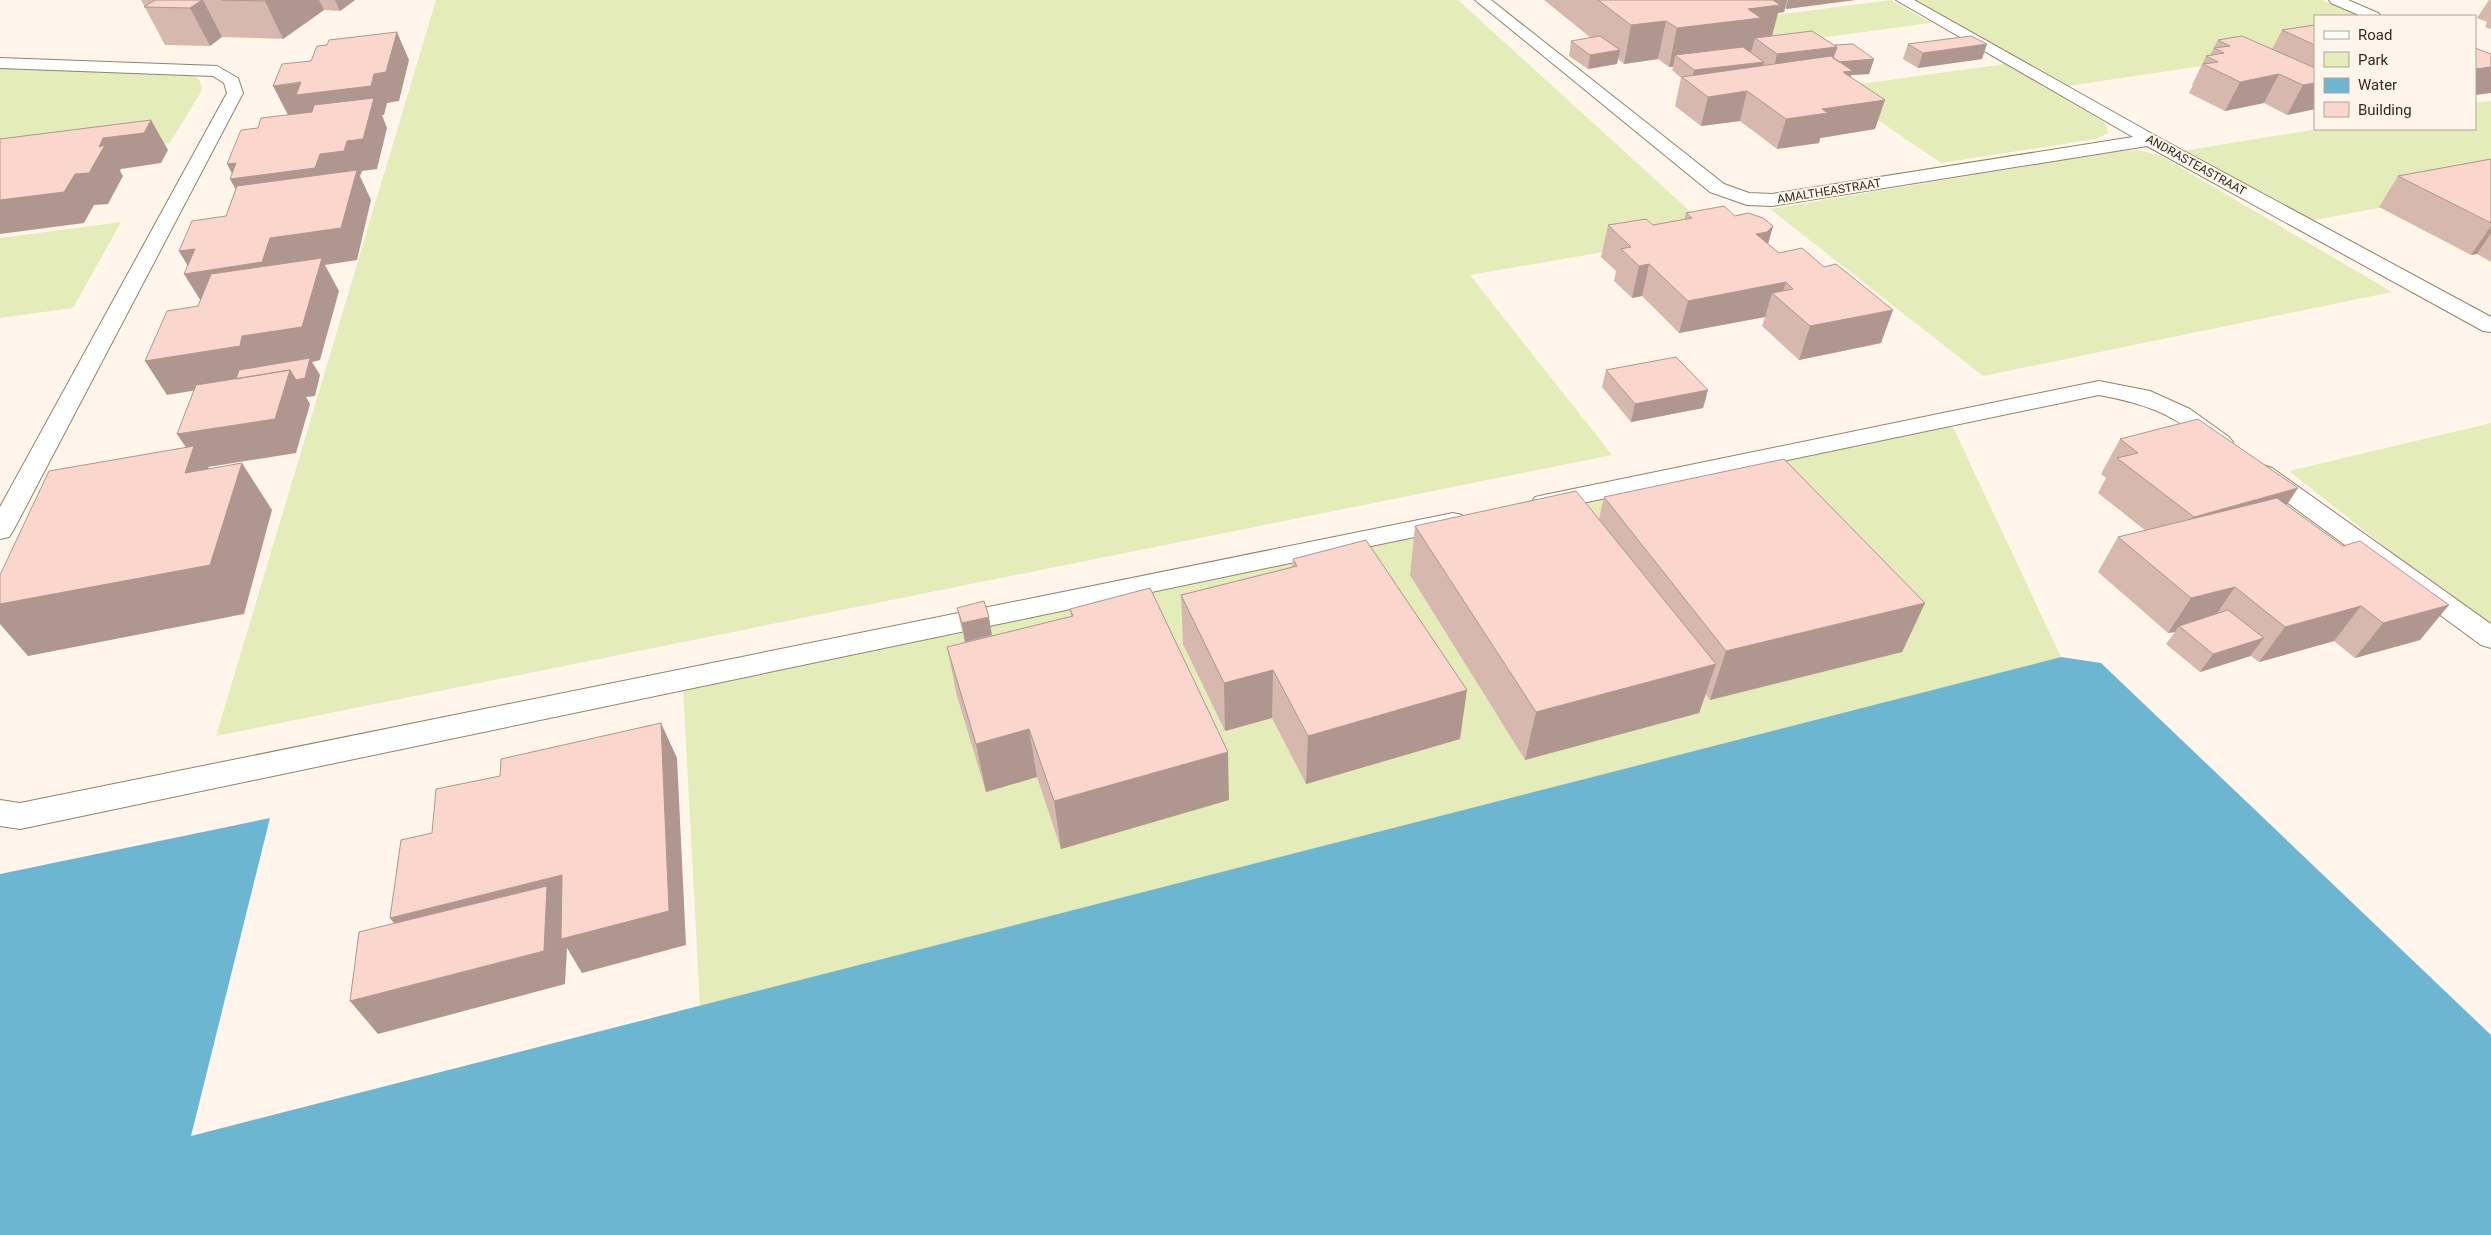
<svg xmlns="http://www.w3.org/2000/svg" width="2491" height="1235" font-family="Roboto,sans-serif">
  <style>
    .green { fill: #e4edba }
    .water { fill: #6db6d2 }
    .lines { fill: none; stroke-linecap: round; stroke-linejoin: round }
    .minor-casing { stroke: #968069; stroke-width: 2 }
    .minor { fill: #fff; fill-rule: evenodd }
    .wall { fill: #d7b8af }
    .shaded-wall { fill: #af968f }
    .building { fill: #fad6cc; stroke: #af968f }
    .labels { text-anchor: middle; stroke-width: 4; stroke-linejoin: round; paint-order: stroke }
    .far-street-label { font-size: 12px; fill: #342b21; stroke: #fff5eb }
  </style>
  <rect width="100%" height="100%" fill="#fff5eb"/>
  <!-- green -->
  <path class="green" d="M436,0H1458L1714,233L1470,275L1612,455L216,736Z
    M1891,0L1931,23L1774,44L1738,20Z
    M1914,0H2322L2360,16H2315V49L2068,86Z
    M2005,64L2105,123L2108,133L2096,139L1941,163L1831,88Z
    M0,66L185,74C196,76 202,78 202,90L170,143L0,166Z
    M2491,101V187L2309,221L2182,151L2318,129H2475V103Z
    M2137,150L2159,155L2392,292L1983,376L1770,209L2111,152Z
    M121,222L73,308L0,318V238Z
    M2491,423V631L2289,471Z
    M1952,425L2061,657L700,1006L683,687Z"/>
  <!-- water -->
  <path class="water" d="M2061,657L2101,663L2491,1035V1235H0V874L270,818L191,1136Z"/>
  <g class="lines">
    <!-- minor casing -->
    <g class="minor-casing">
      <path id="minor" d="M1475,0H1491L1724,184L1749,193L1772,194L2133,137L1896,0H1914L2156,136L2491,317V332L2483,331L2147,146L1772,206L1747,205L1710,192Z
        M2329,0H2348L2378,13L2381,16H2361L2331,3Z
        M0,58L217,66L238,78L243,93L13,531L9,537L0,539V507L227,93L224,83L213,76L0,68Z
        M2099,381L2150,391L2190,409L2229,437L2233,442L2229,447C2212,452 2199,437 2186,427C2159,408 2130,401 2099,395L1544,511L1535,509L1531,503L1535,497L1544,495Z
        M2263,465L2272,468L2491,624V648L2481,645L2254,478L2251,473L2254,468Z
        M1453,513L1462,515L1466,521L1462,527L20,829L0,826V800L20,803Z"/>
    </g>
    <!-- minor -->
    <use href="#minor" class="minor"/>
  </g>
  <!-- wall -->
  <path class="wall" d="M141,0H355L340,11L324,10L283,39L222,37L210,46L165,45Z
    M1544,0H1855L1786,9L1785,8L1784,12L1778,13L1772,36L1835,45L1874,59L1869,74L1851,75V77L1875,129L1820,138L1819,143L1777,149L1740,121L1701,126L1675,106L1681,78L1672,70L1673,67H1669L1658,59L1624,64L1618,59L1617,64L1588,69L1569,56L1571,41L1591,38Z
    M2489,0H2491V29L2485,27L2487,22L2477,18Z
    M2315,25V109L2287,115L2264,103L2225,111L2189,93L2193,85H2192L2206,56L2210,55L2218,40L2272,49L2282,30Z
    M1908,44L1982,59L1918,68L1903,59Z
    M2491,159V262L2477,254L2471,255L2379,207L2398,176Z
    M1686,213L1735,216L1773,226L1768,244L1881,343L1799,360L1762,326L1765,317L1679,333L1642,296L1632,298L1614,281L1616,271L1601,257L1608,225H1653L1684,220Z
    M1606,370L1708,390L1703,408L1631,422L1602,387Z
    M2120,439L2287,505L2420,640L2355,658L2334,641L2259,662L2251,656L2200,672L2166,644L2175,632L2168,633L2098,572L2118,537L2146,531L2098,493L2106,478L2101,474Z
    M1604,497L1925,603L1902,652L1710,700L1706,694L1699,713L1525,760L1410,575L1415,526L1599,519Z
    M1293,559L1460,739L1306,784L1272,718L1225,731L1183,644L1181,595L1292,567Z
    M957,608L992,635L965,642L961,626Z
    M1070,609L1229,800L1061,849L1037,777L986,792L957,696L947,647L1071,617Z"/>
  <!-- shaded-wall -->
  <path class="shaded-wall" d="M202,0H203L222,37L210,46L190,8Z
    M267,0H319L324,10L283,39L265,1Z
    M335,0H355L340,11Z
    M1770,0H1787L1784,12L1778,13L1770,43L1755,38L1750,56L1675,55L1673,67H1669L1677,28L1748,9Z
    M1788,0H1855L1786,9Z
    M1666,21L1658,59L1624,64L1631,25Z
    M397,32L409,60L399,101L387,103L384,115H382L387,128L377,169L362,171L360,176L371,200L357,260L325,265L339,291L320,360L312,362L320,375L315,396L306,397L310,404L296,453L208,467L226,494L185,473L191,455L177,434L290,370L309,362L259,380L167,395L145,361L204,306L184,274L192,273L179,251L247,210L230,179H235L227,164L288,115L273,86L374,74Z
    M1987,44L1982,59L1918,68L1923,53Z
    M1837,47L1828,75L1770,82L1777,54Z
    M1620,50L1617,64L1588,69L1590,55Z
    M1874,59L1869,74L1851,75L1844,100L1838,62Z
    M1764,62L1760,77L1691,84L1694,70Z
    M2491,67V93L2475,95V69Z
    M2279,74L2264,103L2225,111L2240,82Z
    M2315,83V109L2287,115L2303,85Z
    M1747,91L1740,121L1701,126L1708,97Z
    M1885,100L1875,129L1820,138L1819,143L1777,149L1786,119L1822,109Z
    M151,120L168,150L161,163L121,169L120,171L123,176L108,204L94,205L84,223L0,234V200L99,147L103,138Z
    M1773,226L1764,258L1756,234Z
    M2491,226V233L2477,254L2471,255Z
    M1649,264L1642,296L1632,298L1639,266Z
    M1786,282L1780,300L1772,293L1765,317L1679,333L1688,301Z
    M1893,310L1881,343L1799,360L1810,326Z
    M1708,390L1703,408L1631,422L1635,404Z
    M242,463L272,510L244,614L28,656L0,624V604Z
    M2298,488L2275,523L2173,551L2194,517Z
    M2235,587L2211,622L2179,626L2175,632L2168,633L2191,598Z
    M1925,603L1902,652L1710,700L1726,651Z
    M2449,605L2420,640L2355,658L2383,623Z
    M2361,606L2334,641L2259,662L2285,627Z
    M989,617L992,635L965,642L962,623Z
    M2264,638L2250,656L2200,672L2213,654Z
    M1716,664L1699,713L1525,760L1536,712Z
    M1273,670L1272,718L1225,731L1224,683Z
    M1467,690L1460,739L1306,784L1308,736Z
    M661,723L677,758L686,945L582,973L567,948L565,984L378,1034L350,1001L416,952L390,918Z
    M1029,729L1037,777L986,792L976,744Z
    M1228,752L1229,800L1061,849L1054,801Z"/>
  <!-- building -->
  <path class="building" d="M155,0H202L190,8L144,7Z
    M222,0H267L265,1Z
    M1598,0H1773L1780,5L1748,9L1761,18L1677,28L1666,21L1631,25Z
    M2315,25V45L2282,30Z
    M1812,31L1837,47L1777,54L1755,38Z
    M397,32L386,72L374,74L371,86L296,95L301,82L273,86L282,64L311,61L317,46L327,45L329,40Z
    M1600,36L1620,50L1590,55L1571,41Z
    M1971,36L1987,44L1923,53L1908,44Z
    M2242,36L2315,68V83L2303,85L2279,74L2240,82L2203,64L2218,62L2206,56L2224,53L2214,48L2230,46L2218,40Z
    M1853,44L1874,59L1839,62L1833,58L1837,47L1835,45Z
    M1743,47L1764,62L1694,70L1675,55Z
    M2475,48L2491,54V67L2475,69Z
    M1831,56L1853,71L1843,72L1885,100L1822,109L1828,113L1786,119L1747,91L1708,97L1682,77Z
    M374,98L363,139L347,141L344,151L320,154L315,168L230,179L236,163L227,164L241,130L258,128L261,118L312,112L314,105Z
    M151,120L144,133L103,138L99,147L105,145L89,173L75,174L64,192L0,200V139Z
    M2491,159V223L2398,176Z
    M357,170L341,228L270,238L262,262L184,274L195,249L179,251L192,221L226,216L237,186Z
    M1724,206L1735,216L1748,213L1763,218L1773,226L1767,232L1756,234L1779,253L1802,248L1824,267L1836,264L1893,310L1810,326L1772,293L1793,289L1786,282L1688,301L1649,264L1639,266L1621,249L1631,247L1608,225L1646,219L1653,225L1692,218L1686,213Z
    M322,258L302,327L242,336L240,346L145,361L167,311L198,306L211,274Z
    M1676,357L1708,390L1635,404L1606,370Z
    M310,358L305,378L296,380L290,370L236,379L239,370Z
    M290,370L275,419L177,434L196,385Z
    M2198,419L2298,488L2194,517L2117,458L2138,453L2120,439Z
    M194,446L185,473L242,463L210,565L0,604V575L49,471Z
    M1784,459L1925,603L1726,651L1604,497Z
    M1576,491L1716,664L1536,712L1415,526Z
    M2277,498L2343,546L2360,541L2449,605L2383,623L2361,606L2285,627L2235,587L2191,598L2118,537Z
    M1366,540L1467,690L1308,736L1273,670L1224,683L1181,595L1297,566L1293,559Z
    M1150,588L1228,752L1054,801L1029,729L976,744L947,647L1073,616L1070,609Z
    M984,601L989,617L962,623L957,608Z
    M2228,610L2264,638L2213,654L2179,626Z
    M661,723L669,911L561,939L562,875L390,918L401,840L432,833L436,789L500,776L501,759Z
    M547,886L544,951L350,1001L359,932Z"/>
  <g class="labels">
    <!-- far-street labels -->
    <g class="far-street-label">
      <text transform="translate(2196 165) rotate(29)" y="4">ANDRASTEASTRAAT</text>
      <text transform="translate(1829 191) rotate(-9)" y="4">AMALTHEASTRAAT</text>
    </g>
  </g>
  <!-- legend -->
  <rect x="2314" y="15" width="162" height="115" fill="#fff5eb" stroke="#aea49a"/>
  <rect x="2324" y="31" width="25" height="8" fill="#ffffff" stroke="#aea49a"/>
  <text x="2358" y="40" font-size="15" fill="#342b21">Road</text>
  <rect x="2324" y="52" width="25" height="15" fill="#e4edba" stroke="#aea49a"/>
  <text x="2358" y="65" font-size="15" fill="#342b21">Park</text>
  <rect x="2324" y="78" width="25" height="15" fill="#6db6d2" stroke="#aea49a"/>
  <text x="2358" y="90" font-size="15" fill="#342b21">Water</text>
  <rect x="2324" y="102" width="25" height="15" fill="#fad6cc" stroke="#aea49a"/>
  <text x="2358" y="115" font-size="15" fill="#342b21">Building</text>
</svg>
